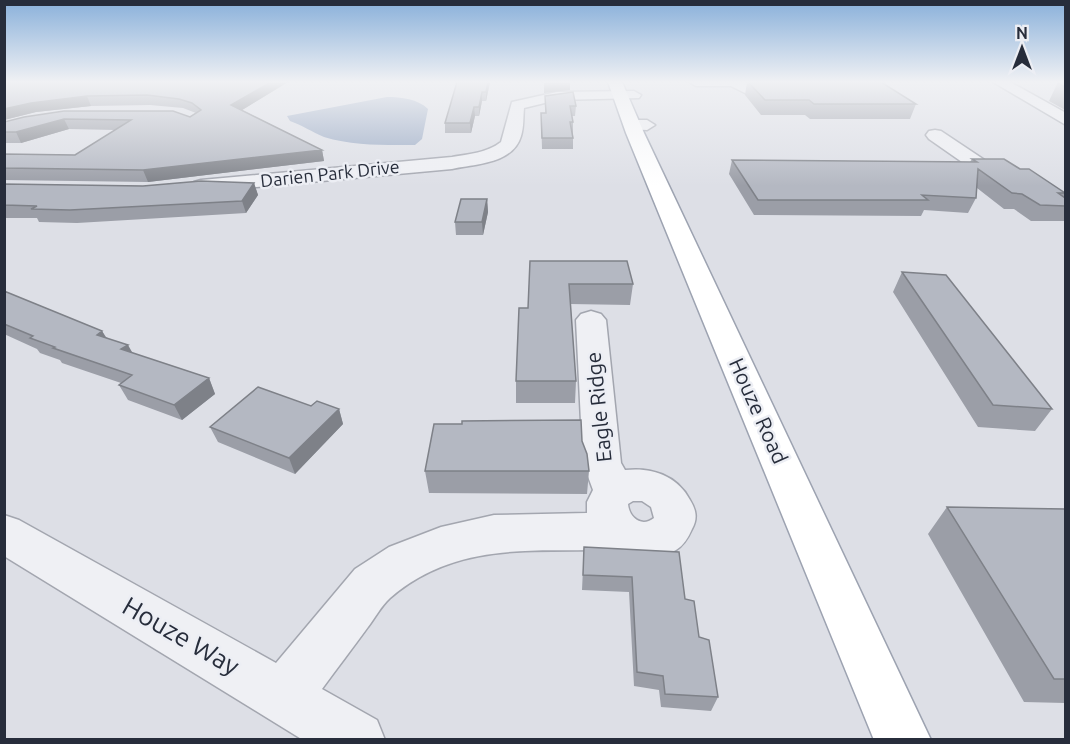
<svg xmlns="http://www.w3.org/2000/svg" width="1070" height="744" font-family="Ubuntu,sans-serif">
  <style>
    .water { fill: #9aaac4 }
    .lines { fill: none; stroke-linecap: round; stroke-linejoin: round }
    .minor-casing { stroke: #a3a6af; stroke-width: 3 }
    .major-casing { stroke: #9da3b1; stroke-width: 3 }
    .minor { fill: #eff0f4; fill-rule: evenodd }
    .major { fill: #fff; fill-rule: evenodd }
    .wall { fill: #9b9ea7 }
    .shaded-wall { fill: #7e8188 }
    .building { fill: #b4b8c2; stroke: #7e8188; stroke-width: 1.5 }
    .labels { text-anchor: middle; stroke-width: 5; stroke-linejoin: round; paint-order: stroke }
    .far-street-label { font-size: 18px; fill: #272d3b; stroke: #eceef4 }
    .street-label { font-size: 21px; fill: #272d3b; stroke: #eceef4 }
    .near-street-label { font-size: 26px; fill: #272d3b; stroke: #eceef4 }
  </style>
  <rect width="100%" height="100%" fill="#dddfe6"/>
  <!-- water -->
  <path class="water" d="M387,97C401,97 418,99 428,109L422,139L415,145C384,145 353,146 324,137C312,132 302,125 290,121L287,116Z"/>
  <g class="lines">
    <!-- minor casing -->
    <g class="minor-casing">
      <path id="minor" d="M689,82H745L756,91L749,95L731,86H696Z
        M993,82H1010L1066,113V125Z
        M634,91L641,95L639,98L557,100L524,108C523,117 524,127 521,136C513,164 475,164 452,169L201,192L194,190L191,186L194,182L201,180L452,157C469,154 487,153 501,142L512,102L557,92Z
        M632,120H647L655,125L647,130L626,129L624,125L626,121Z
        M935,130L941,131L986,161L989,165L986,169H972L929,139L926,135L929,131Z
        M591,311L601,314L606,320L621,463L625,470C651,467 677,475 690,500C696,510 698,518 692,529C688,538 684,545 676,550C641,568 633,549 601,550C525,551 452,544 390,598C381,606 375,618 368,627C353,648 337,668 322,689L377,720L385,740H303L4,556V515L19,520L276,663L355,569L389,547L441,527L494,515L587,513V502L593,490L583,463L576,320L581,314ZM633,501H642L651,507L654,518C641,528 629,517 628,504Z"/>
    </g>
    <!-- major casing -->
    <g class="major-casing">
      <path id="major" d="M608,82H622L644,133L931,740H874L626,133Z"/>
    </g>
    <!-- minor -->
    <use href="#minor" class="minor"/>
    <!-- major -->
    <use href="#major" class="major"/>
  </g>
  <!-- wall -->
  <path class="wall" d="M4,82H288L242,110L322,150L324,161L148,182L4,180V154L75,155L115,130L69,129L21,143H4V122L24,117H190L196,113L183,108L150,105L91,106L36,112L4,120Z
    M457,82H490L486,101H482L479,116H475L471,133H445V123Z
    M747,82H881L916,104L910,119H810L805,115H761L745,95Z
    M1058,82H1065V110L1049,101Z
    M545,96L576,106L575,116H572L573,122V149H542L541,113H546Z
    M972,159L1020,169L1065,193L1064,198H1065V221H1031L1014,209H1004L977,188L976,198L968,213L924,210L921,216L754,215L729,174L732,160L970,162Z
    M254,183L258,195L246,213L77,223L39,222L37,218H4V184L143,186Z
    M487,199L488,212L483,235H456L455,222Z
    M530,261L633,284L630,305L570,304L576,381L575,403H516V381L528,308Z
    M902,272L1052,409L1035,431L978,427L893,292Z
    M4,291L102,331L106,337L132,353L209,378L215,394L182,420L128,400L119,385L121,383L62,363L60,360L40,353L37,349L4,334Z
    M311,406L339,409L343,424L295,474L218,442L210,427Z
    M582,441L589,471L587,494L429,493L425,471Z
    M947,507L1065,509V703L1024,702L928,534Z
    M584,547L685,599L699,637L718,697L711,711L661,707L659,690L634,686L629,592L582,590Z"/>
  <!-- shaded-wall -->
  <path class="shaded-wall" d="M271,82H288L234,115L231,105Z
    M488,82H490L486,101V92Z
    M558,82H570V90L544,93V83Z
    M482,92V101L479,116V107Z
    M87,96L91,106L36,112L4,120V109L31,103Z
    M474,107L475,116L471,133L470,123Z
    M64,119L69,129L21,143L16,132Z
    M322,150L324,161L148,182L143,170Z
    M254,183L258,195L246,213L242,201Z
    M487,199L488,212L483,235L482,222Z
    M102,331L111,346L97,335Z
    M128,345L136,359L121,349Z
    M209,378L215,394L182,420L174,405Z
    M339,409L343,424L295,474L289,458Z"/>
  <!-- building -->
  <path class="building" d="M4,82H271L231,105L322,150L143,170L4,168V154L75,155L131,120L64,119L16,132H4V122L24,117L64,111H173L190,117L201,110L192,103L179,99L147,95L87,96L31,103L4,109Z
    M457,82H488L486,92H482L479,107H474L470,123H445Z
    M748,82L753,83L755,82H881L916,104H814L809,100H765Z
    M1058,82H1065V87L1058,83Z
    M573,92L576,106H570L573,122H570L573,138H542L541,113H546L545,96Z
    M972,159H1004L1020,169H1029L1065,193H1058L1065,198V206L1040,205L1022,194L1012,193L978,169L976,198L922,195L928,200H758L732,160L977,162Z
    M201,181L254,183L242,201L70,210L31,209L37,206L4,205V184L143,186Z
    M461,199H487L482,222H455Z
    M530,261H627L633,284H569L576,381H516L519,308H528Z
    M902,272L946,275L1052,409L993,405Z
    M4,291L102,331L97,335L128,345L121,349L209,378L174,405L119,385L132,375L53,348L55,347L30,338L33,336L4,324Z
    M258,387L311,406L317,401L339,409L289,458L210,427Z
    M581,420L582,441L587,454L589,471H425L434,424H462V421Z
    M947,507L1065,509V679H1054Z
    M584,547L679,552L685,599L694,601L699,637L709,640L718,697L665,694L663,676L637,672L632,577L583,575Z"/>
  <!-- sky -->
  <linearGradient id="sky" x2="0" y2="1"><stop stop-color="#89b0da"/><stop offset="0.44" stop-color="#f0f1f4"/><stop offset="1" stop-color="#f0f1f4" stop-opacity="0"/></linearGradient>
  <rect width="1070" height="186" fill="url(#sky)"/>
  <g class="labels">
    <!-- far-street labels -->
    <g class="far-street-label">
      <text transform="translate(330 174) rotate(-6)" y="6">Darien Park Drive</text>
    </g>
    <!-- street labels -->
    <g class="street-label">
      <text transform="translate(599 407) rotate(-96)" y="7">Eagle Ridge</text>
      <text transform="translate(758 411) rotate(66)" y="7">Houze Road</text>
    </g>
    <!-- near-street labels -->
    <g class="near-street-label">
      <text transform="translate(181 636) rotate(30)" y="9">Houze Way</text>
    </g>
  </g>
  <!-- border -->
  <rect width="1070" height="744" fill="none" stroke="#272d3b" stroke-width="12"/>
  <!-- north arrow -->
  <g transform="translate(1022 48)" stroke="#eceef4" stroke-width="4.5" paint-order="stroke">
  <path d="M0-4.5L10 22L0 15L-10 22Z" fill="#272d3b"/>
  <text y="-9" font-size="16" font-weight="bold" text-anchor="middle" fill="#272d3b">N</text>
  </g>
</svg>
